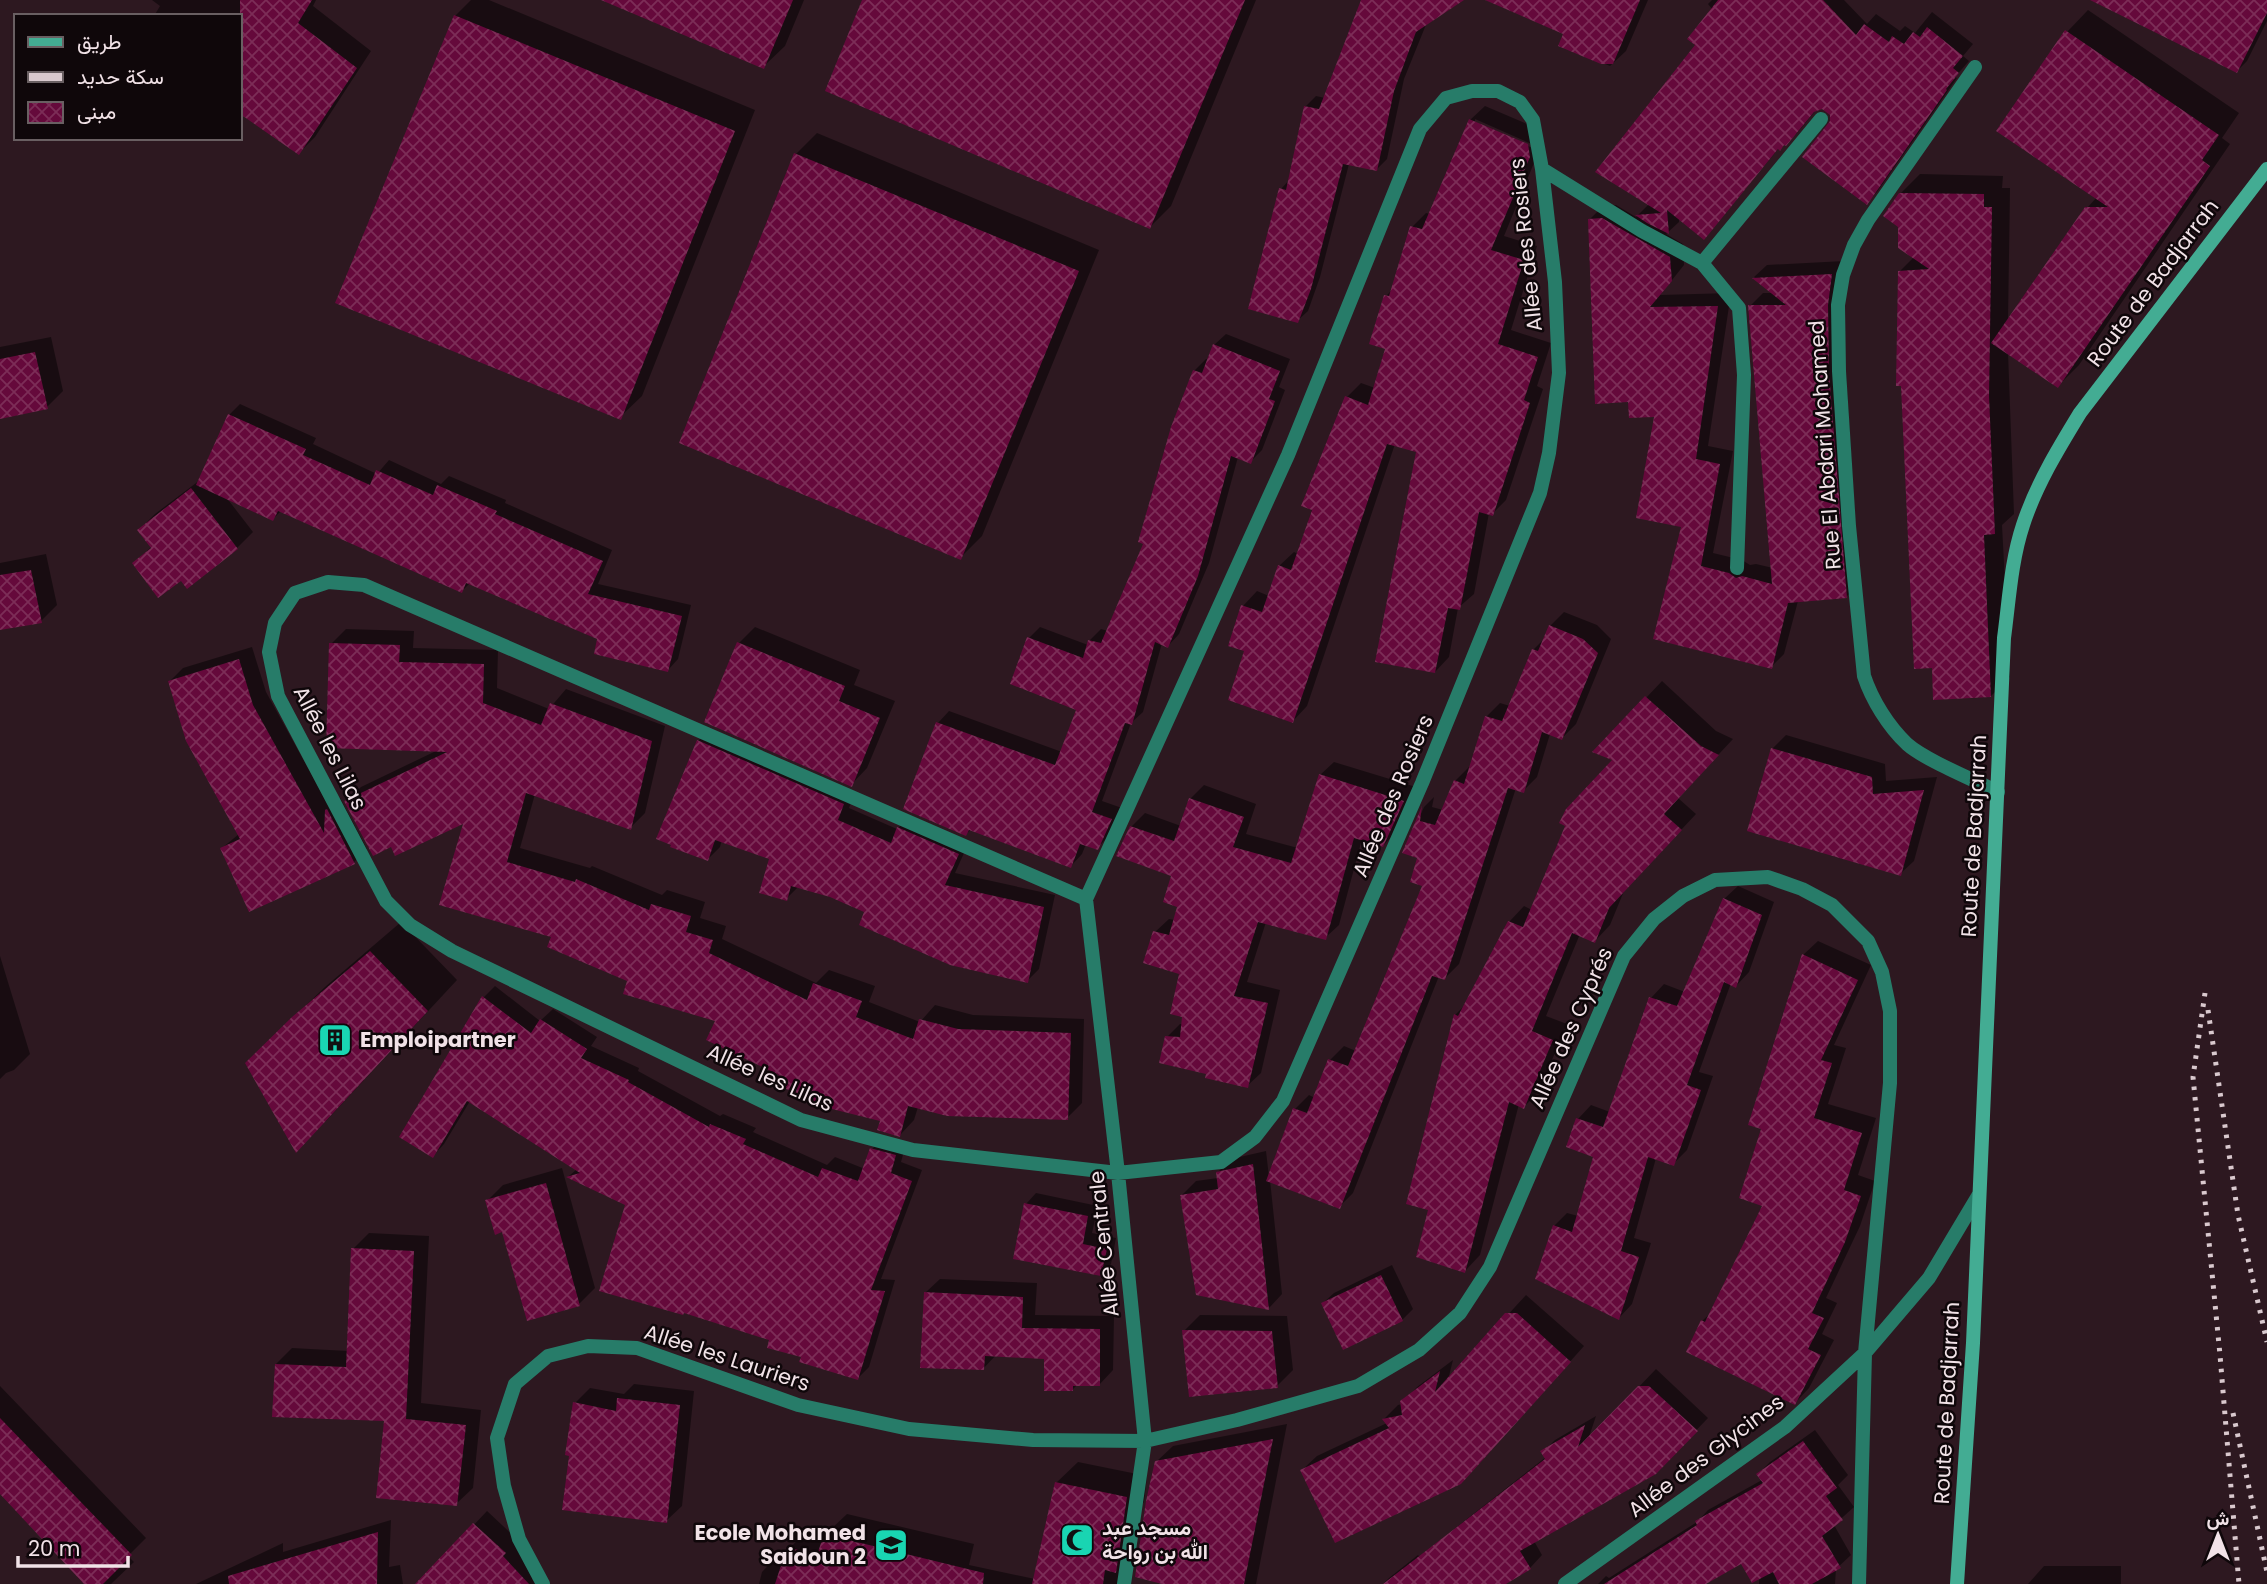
<svg xmlns="http://www.w3.org/2000/svg" width="2267" height="1584" font-family="Poppins,Vazirmatn,sans-serif">
  <style>
    .shadow { fill: #0007; fill-rule: evenodd }
    .building { fill: url(#building-cross-hatch) }
    .lines { fill: none; stroke-linecap: round; stroke-linejoin: round }
    .street { stroke: #277c69; stroke-width: 14 }
    .secondary { stroke: #43ac93; stroke-width: 14 }
    .rail { stroke: #d9c9ce; stroke-width: 5; stroke-dasharray: 3.5 7; stroke-linecap: butt }
    .labels { text-anchor: middle; stroke-width: 5; stroke-linejoin: round; paint-order: stroke }
    .street-label { font-size: 21px; fill: #f1e2e7; stroke: #0f070a }
    .poi-label { font-size: 21px; font-weight: bold; fill: #f1e2e7; stroke: #0f070a; text-anchor: start }
  </style>
  <defs>
    <pattern id="building-cross-hatch" width="8" height="8" patternUnits="userSpaceOnUse" patternTransform="scale(1.75)"><rect width="8" height="8" fill="#65093b"/><path d="M0 0l8 8M0 8l8-8" fill="none" stroke="#7c2d57"/></pattern>
  </defs>
  <rect width="100%" height="100%" fill="#2d1820"/>
  <!-- shadow -->
  <path class="shadow" d="M152,0H316L313,6L371,51L315,137L299,153L240,112V16H154L160,6Z
    M471,0H489L755,110L642,396L620,417L455,16Z
    M605,0H804L785,46L763,67Z
    M864,0H1256L1171,206L1150,227Z
    M1362,0H1436L1404,79L1387,159L1377,169L1349,164L1320,277L1308,311L1297,321L1281,189L1290,179L1305,107L1316,96L1325,98Z
    M1528,0H1648L1626,51L1610,66L1560,45L1565,33Z
    M1712,0H1844L1867,24L1876,14L1900,31L1905,26L1915,33L1932,12L1973,44L1963,56L1969,61L1955,77L1957,78L1877,192L1866,203L1832,122L1831,114L1822,108L1816,110L1797,133L1779,148L1704,238L1679,217V222L1666,234L1683,244L1684,265L1660,295L1731,293L1708,446L1733,451L1713,553L1742,560L1750,565L1756,564L1773,568L1750,306L1763,293H1773L1754,277L1767,265L1844,261L1841,291L1859,584L1846,597L1798,601L1784,654L1771,667L1655,638L1683,526L1656,415L1630,401L1589,220L1603,206L1616,205L1636,217L1649,204L1698,45L1712,9L1708,4Z
    M2121,0H2267V21L2247,61L2237,71Z
    M2088,10L2239,113L2222,138L2230,144L2079,365L2058,386L2008,352L2014,514L2002,525L2010,677L1991,696L1933,667L1903,384L1899,272L1914,257L1900,194L1920,174L2003,176L2002,188H2010L2008,322L2087,208L2097,197L2067,32Z
    M1485,106L1541,130L1543,141L1504,236L1537,246L1511,330L1551,343L1537,386L1543,389L1506,500L1492,514L1489,513L1474,594L1458,608L1449,657L1435,672L1418,450L1395,444L1307,706L1293,721L1247,650L1230,645L1243,606L1257,591L1269,596L1279,566L1294,552L1298,554L1347,397L1361,383L1375,388L1388,348L1386,296L1393,289L1412,227L1426,213L1430,214L1470,120ZM1475,119L1536,146L1535,149L1475,123Z
    M817,133L1099,250L982,536L960,558L796,154Z
    M1226,334L1290,359L1279,387L1285,390L1262,450L1250,462L1238,457L1209,563L1179,634L1168,646L1162,643L1143,712L1131,723L1102,801L1122,808L1109,836L1097,848L1086,844L1082,854L1071,866L972,829L966,834L938,723L949,711L1062,752L1078,709L1029,638L1040,627L1088,645L1090,640L1101,629L1108,631L1145,543L1194,371L1206,359L1209,360L1214,345Z
    M51,337L63,391L47,407L0,417V347Z
    M240,404L316,438L313,444L377,474L389,460L441,484L449,476L506,500L505,503L612,550L598,584L691,605L678,659L668,670L470,583L462,591L281,511L273,519L226,497L253,532L237,548L187,586L181,578L134,564L152,546L139,530L155,514L200,480L229,415Z
    M46,554L57,605L41,621L0,628V563Z
    M1564,612L1597,625L1611,639L1576,724L1562,738L1550,734L1537,777L1523,791L1516,788L1459,964L1445,978L1439,976L1353,1193L1339,1207L1270,1180L1282,1294L1269,1308L1182,1195L1196,1181L1218,1178L1217,1173L1231,1159L1266,1151L1269,1177L1295,1109L1309,1095L1315,1098L1330,1060L1344,1046L1356,1051L1424,885L1419,857L1404,852L1424,807L1434,797L1432,807L1443,810L1455,781L1469,767L1471,768L1486,717L1500,703L1510,706L1533,650L1545,638L1550,626Z
    M755,627L860,670L854,685L895,701L867,768L851,785L739,643Z
    M346,629L414,631L413,648L498,650L497,688L549,709L566,689L665,726L645,813L630,828L535,794L520,848L590,868L592,866L662,895L667,890L705,902L700,918L726,926L722,939L816,983L829,970L875,986L869,1002L920,1022L935,1005L973,1015L1084,1019L1082,1103L1067,1118L918,1107L914,1120L900,1135L882,1120L816,1098L781,1074L718,1020L553,936L466,820L392,845L346,801L361,787L438,750L331,644Z
    M252,647L266,692L330,808L340,798L367,849L354,862L250,910L222,848L239,834L170,681L183,668Z
    M1662,681L1716,731L1733,739L1678,798L1696,814L1624,891L1610,925L1595,941L1580,934L1546,1016L1567,1024L1539,1091L1524,1107L1519,1104L1480,1255L1465,1271L1430,1209L1455,1015L1465,1005L1509,922L1524,906L1532,910L1615,759L1595,752Z
    M710,729L855,792L849,808L897,829L910,816L969,842L955,873L1055,895L1039,969L1027,981L831,895L799,886L786,899L771,858L722,840L720,847L708,859L698,741Z
    M1786,735L1885,764L1886,781L1937,777L1914,861L1900,874L1772,749Z
    M1334,762L1416,787L1396,832L1383,846L1362,839L1339,925L1325,938L1266,922L1247,982L1280,990L1261,1073L1247,1086L1208,1073L1167,1037L1180,1024H1183L1181,973L1155,932L1169,919L1175,920L1179,906L1173,875L1131,827L1145,813L1181,826L1190,799L1204,785L1256,804L1246,834L1298,848L1320,775Z
    M1738,886L1774,902L1749,972L1736,986L1731,983L1699,1072L1713,1076L1687,1150L1673,1164L1656,1158L1634,1238L1651,1243L1632,1304L1619,1318L1554,1226L1567,1213L1578,1216L1596,1156L1578,1119L1591,1105L1610,1112L1651,998L1664,984L1685,992L1724,899Z
    M401,922L457,980L326,1121L277,1033L325,987Z
    M1818,941L1871,965L1834,1045L1846,1048L1828,1104L1876,1118L1858,1175L1875,1181L1860,1226L1826,1298L1837,1303L1822,1334L1834,1340L1809,1388L1795,1403L1702,1321L1713,1311L1765,1205L1764,1128L1803,955Z
    M0,956L30,1054L14,1070L6,1073L0,1079Z
    M495,986L540,1021L553,1009L597,1037L591,1046L639,1068L638,1071L720,1116L723,1114L756,1128L753,1132L827,1165L835,1157L865,1169L872,1149L883,1138L906,1144L901,1162L922,1170L881,1279L895,1280L869,1367L858,1378L803,1356L771,1339L627,1204L569,1176L577,1169L470,1101L444,1144L433,1156L401,1137L484,997Z
    M562,1168L595,1288L579,1304L503,1230L487,1201L503,1185Z
    M1036,1193L1098,1206L1092,1233L1116,1238L1111,1264L1101,1275L1026,1204Z
    M369,1233L429,1236L421,1403L481,1410L473,1488L456,1504L386,1420L276,1364L292,1348L348,1351L353,1249Z
    M1392,1265L1413,1309L1402,1320L1323,1303L1334,1293Z
    M940,1279L1037,1283L1035,1315L1114,1316L1113,1370L1099,1385L1078,1384L1072,1390L1046,1357L996,1355L983,1369L925,1293Z
    M1526,1295L1584,1346L1475,1468L1302,1470L1317,1456L1387,1423L1384,1419L1398,1405L1402,1404L1417,1387L1453,1360L1448,1380Z
    M1200,1315L1287,1316L1293,1370L1277,1386L1184,1331Z
    M1656,1369L1708,1418L1658,1470L1534,1541L1542,1555L1530,1568L1503,1584H1479L1437,1545L1449,1533L1546,1457L1543,1452L1555,1440L1596,1416L1588,1440Z
    M634,1384L694,1391L682,1506L666,1521L575,1403L590,1388L624,1394Z
    M0,1386L146,1538L128,1556L134,1562L111,1584H87L0,1492Z
    M1287,1424L1256,1584H1169L1156,1462L1173,1446Z
    M1815,1430L1848,1475L1838,1485L1854,1507L1834,1525L1851,1555L1836,1569L1835,1584H1759L1760,1564L1742,1562L1702,1584H1598L1606,1576L1609,1578L1697,1522L1708,1510L1762,1480L1758,1474L1770,1462Z
    M1078,1462L1147,1476L1144,1502L1133,1513L1119,1584H759L762,1572L783,1550L787,1552L809,1526L829,1531L847,1514L974,1544L969,1565L1035,1579L1056,1483Z
    M487,1511L517,1539L541,1570L532,1579L536,1584H418Z
    M391,1520L389,1567L400,1565L403,1584H196L283,1543V1552Z
    M1418,1555L1443,1584H1383L1389,1578Z
    M2044,1566H2121V1584H2028Z"/>
  <!-- building -->
  <path class="building" d="M240,0H312L298,23L357,68L299,155L240,114Z
    M601,0H793L764,69Z
    M862,0H1245L1150,229L825,91Z
    M1361,0H1464L1416,32L1394,91L1377,171L1343,164L1311,289L1298,323L1248,309L1279,188L1286,190L1304,106L1319,109Z
    M1485,0H1640L1613,64H1601L1558,46L1563,34Z
    M1718,0H1823L1856,35L1864,24L1889,42L1892,36L1904,44L1913,32L1920,37L1927,27L1963,56L1953,68L1959,73L1946,89L1947,90L1867,205L1802,157L1830,121V115L1822,109L1814,112L1786,146L1784,145L1780,151L1778,149L1704,240L1667,210L1669,234L1647,223L1635,215L1661,213L1595,172L1695,45L1687,39Z
    M2090,0H2267V13L2237,73Z
    M454,15L735,131L621,420L335,303Z
    M2065,30L2219,135L2202,160L2210,166L2058,388L1991,343L2085,207H2108L1996,131Z
    M1469,119L1528,144L1530,157L1491,250L1524,260L1498,344L1538,357L1524,400L1530,403L1493,516L1479,512L1460,610L1448,608L1435,673L1375,662L1416,452L1387,444L1293,723L1228,700L1244,651L1228,646L1241,605L1262,612L1278,565L1291,570L1312,510L1301,506L1345,396L1368,405L1385,349L1369,344L1384,295L1389,296L1410,226L1422,229Z
    M794,153L1079,271L961,560L679,443Z
    M1899,193L1984,194V207H1992L1989,396L1995,534L1984,535L1991,697L1933,700L1932,668L1914,669L1901,386H1896L1898,271L1929,269L1898,248V227L1883,216Z
    M1602,218L1670,257L1672,281L1650,307L1718,306L1696,459L1720,464L1701,566L1729,573L1736,578L1742,576L1772,584L1748,305H1786L1752,278L1832,274L1828,305L1829,372L1847,598L1788,603L1772,669L1653,639L1681,527L1636,518L1654,417L1629,418L1628,402L1595,404L1588,219Z
    M1213,344L1280,371L1269,399L1275,401L1251,464L1231,456L1198,576L1168,648L1155,642L1132,725L1125,723L1092,812L1112,819L1098,850L1080,844L1071,868L969,830L966,836L903,809L936,722L1055,765L1076,710L1010,684L1027,637L1083,658L1088,640L1101,643L1143,544L1138,542L1171,427L1193,370L1202,373Z
    M35,352L48,409L0,419V359Z
    M228,414L306,449L303,455L370,485L376,470L433,495L437,485L497,511L495,514L603,561L588,594L682,616L668,672L594,654L597,639L466,583L462,593L278,511L273,521L196,485Z
    M191,488L238,549L187,589L181,581L158,598L132,563L151,548L137,530Z
    M31,570L42,623L0,630V575Z
    M1549,625L1583,639L1598,653L1562,740L1542,732L1524,793L1508,788L1445,980L1432,976L1340,1209L1266,1181L1293,1108L1307,1113L1328,1059L1348,1066L1422,886L1410,882L1417,858L1402,853L1422,806L1420,821L1435,825L1454,780L1464,784L1485,716L1502,721L1532,649L1538,651Z
    M737,642L845,686L839,701L880,718L852,787L704,722Z
    M329,643L400,645L399,662L484,664L483,703L541,725L550,703L652,741L631,830L526,793L507,862L575,882L576,879L649,910L651,904L691,916L686,932L713,940L709,953L807,1000L813,983L862,1001L856,1017L913,1039L919,1019L958,1029L1071,1033L1068,1120L947,1116L908,1106L900,1137L877,1130L880,1121L812,1104L814,1099L775,1085L779,1075L706,1040L715,1021L623,994L627,981L547,947L551,937L439,905L463,824L395,856L391,847L373,856L344,801L447,752L326,748Z
    M239,659L253,705L324,833L325,810L327,809L355,864L249,912L220,848L240,839L186,741L168,681Z
    M1645,696L1701,746L1719,755L1664,814L1682,830L1609,908L1595,943L1572,933L1532,1031L1553,1040L1524,1109L1509,1102L1465,1273L1416,1257L1428,1210L1406,1204L1454,1014L1458,1016L1508,921L1523,927L1565,826L1559,823L1566,809L1612,760L1592,752Z
    M697,740L844,804L838,820L891,843L897,827L959,854L945,885L1044,907L1028,983L950,965L859,925L864,912L830,897L791,886L787,901L759,893L769,859L715,840L708,861L670,847L671,845L656,839Z
    M1771,748L1872,777L1873,794L1924,790L1901,876L1747,831Z
    M1319,774L1404,801L1383,847L1354,838L1326,940L1258,922L1234,996L1268,1003L1248,1088L1205,1078L1206,1074L1159,1063L1165,1036L1180,1037L1182,1017L1170,1014L1179,974L1143,963L1153,931L1169,935L1177,907L1163,902L1171,876L1116,856L1130,826L1174,841L1189,798L1244,817L1233,847L1291,863Z
    M1723,898L1762,915L1736,988L1724,982L1687,1085L1701,1090L1674,1166L1648,1157L1621,1251L1639,1257L1619,1320L1535,1279L1553,1225L1572,1232L1593,1157L1566,1147L1576,1118L1603,1127L1649,997L1677,1006Z
    M370,951L428,1011L296,1153L245,1063L292,1017Z
    M1802,954L1858,980L1821,1060L1832,1063L1814,1118L1862,1133L1844,1190L1861,1196L1845,1242L1812,1313L1824,1318L1808,1349L1821,1355L1795,1405L1686,1352L1701,1320L1705,1322L1762,1206L1739,1198L1761,1129L1748,1125Z
    M482,996L531,1033L540,1019L587,1049L581,1058L629,1080L628,1082L709,1127L710,1124L746,1139L743,1144L818,1177L822,1168L858,1181L870,1148L896,1155L891,1173L912,1181L871,1290L885,1291L858,1380L799,1362L801,1357L767,1348L769,1340L684,1313L683,1315L599,1291L625,1205L566,1177L580,1173L467,1101L433,1158L399,1137Z
    M1253,1164L1261,1236L1269,1310L1196,1295L1180,1195L1218,1189L1216,1172Z
    M546,1183L580,1306L527,1321L502,1232L495,1235L485,1200Z
    M1024,1203L1088,1216L1083,1244L1107,1249L1101,1276L1013,1259Z
    M351,1248L414,1251L406,1419L466,1425L457,1506L376,1498L384,1421L272,1417L275,1364L346,1367Z
    M1381,1275L1403,1321L1343,1350L1321,1303Z
    M924,1292L1023,1297L1022,1328L1100,1329V1386H1073V1391H1044V1359L985,1356L984,1370L920,1368Z
    M1505,1313H1517L1571,1362L1461,1484L1335,1543L1300,1470L1389,1428L1382,1419L1402,1415L1400,1401L1440,1371L1435,1392Z
    M1182,1330L1272,1331L1278,1388L1189,1397Z
    M1638,1386H1649L1698,1431L1656,1474L1520,1551L1531,1569L1506,1584H1383L1545,1459L1540,1451L1585,1425L1578,1447Z
    M617,1398L680,1405L667,1523L562,1510L569,1456L565,1455L573,1402L616,1411Z
    M0,1418L132,1555L103,1584H84L0,1494Z
    M1273,1439L1244,1584H1162L1135,1577L1146,1501L1155,1461Z
    M1803,1441L1837,1488L1826,1496L1843,1520L1822,1536L1841,1568L1812,1584H1779L1773,1572L1752,1583L1741,1564L1706,1584H1604L1697,1525L1695,1521L1763,1483L1756,1474Z
    M1055,1482L1127,1497L1116,1573L1105,1570L1103,1584H1032Z
    M473,1523L506,1553L503,1556L529,1584H415Z
    M378,1532L377,1584H229L228,1576Z
    M824,1534L984,1573L983,1584H775L787,1547L817,1555Z"/>
  <g class="lines">
    <!-- street -->
    <path class="street" d="M1975,67L1868,220L1854,245L1843,275L1838,305L1839,371L1849,526L1864,676C1872,700 1888,726 1907,744C1925,760 1974,780 1998,792
      M1472,91H1498L1520,102L1533,120L1542,169L1555,282L1559,373L1549,453L1540,493L1422,783L1283,1101L1255,1137L1221,1162L1118,1173L913,1150L801,1120L452,951L410,925L386,901L278,696L269,652L275,623L295,593L328,582L364,585L1086,899L1288,455L1420,129L1446,98Z
      M1542,169L1642,231L1702,263L1739,308L1744,375L1737,568
      M1702,263L1821,119
      M1086,899L1118,1173L1145,1441L1124,1584
      M543,1584L519,1539L504,1486L497,1438L515,1384L548,1356L588,1346L637,1348L798,1405L909,1429L1033,1440L1145,1441L1237,1420L1358,1386L1419,1350L1460,1313L1490,1267L1624,956L1654,919L1683,896L1715,880L1768,877L1802,889L1832,905L1868,941L1882,972L1890,1011V1083L1865,1353L1859,1584
      M1565,1584L1785,1427L1865,1353L1929,1278L1978,1196"/>
    <!-- secondary -->
    <path class="secondary" d="M1957,1584L1973,1343L2004,638C2009,601 2011,561 2023,525C2036,485 2058,449 2080,413L2267,169"/>
    <!-- rail -->
    <path class="rail" d="M2205,993L2193,1077L2220,1355L2239,1584
      M2208,1010L2238,1215L2267,1342
      M2233,1413L2267,1572"/>
  </g>
  <!-- icons -->
  <defs>
    <g id="building-square" transform="scale(1.75)"><rect x="-9" y="-9" width="18" height="18" rx="4" fill="#19d5b2" stroke="#0f070a"/><path d="M-4-6H4V6H1V3H-1V6H-4ZM-2.5-4.3h1.7v1.8h-1.7ZM.8-4.3h1.7v1.8H.8ZM-2.5-1h1.7V.8h-1.7ZM.8-1h1.7V.8H.8Z" fill="#111"/></g>
    <g id="mosque-square" transform="scale(1.75)"><rect x="-9" y="-9" width="18" height="18" rx="4" fill="#19d5b2" stroke="#0f070a"/><path d="M3.5-4.9A6 6 0 1 0 3.5 4.9A5 5 0 1 1 3.5-4.9Z" fill="#111"/></g>
    <g id="school-square" transform="scale(1.75)"><rect x="-9" y="-9" width="18" height="18" rx="4" fill="#19d5b2" stroke="#0f070a"/><path d="M0-5L7-2L0 1L-7-2ZM-4 1L0 2.5L4 1V4Q0 6-4 4Z" fill="#111"/></g>
  </defs>
  <g fill-rule="evenodd">
    <use href="#building-square" x="335" y="1040"/>
    <use href="#mosque-square" x="1077" y="1540"/>
    <use href="#school-square" x="891" y="1545"/>
  </g>
  <g class="labels">
    <!-- street labels -->
    <g class="street-label">
      <text transform="translate(1526 245) rotate(-96)" y="7">Allée des Rosiers</text>
      <text transform="translate(2153 283) rotate(-53)" y="7">Route de Badjarrah</text>
      <text transform="translate(1825 445) rotate(-94)" y="7">Rue El Abdari Mohamed</text>
      <text transform="translate(330 748) rotate(63)" y="7">Allée les Lilas</text>
      <text transform="translate(1393 796) rotate(-67)" y="7">Allée des Rosiers</text>
      <text transform="translate(1974 836) rotate(-87)" y="7">Route de Badjarrah</text>
      <text transform="translate(1571 1028) rotate(-66)" y="7">Allée des Cyprés</text>
      <text transform="translate(770 1078) rotate(24)" y="7">Allée les Lilas</text>
      <text transform="translate(1104 1244) rotate(-96)" y="7">Allée Centrale</text>
      <text transform="translate(727 1358) rotate(18)" y="7">Allée les Lauriers</text>
      <text transform="translate(1947 1403) rotate(-87)" y="7">Route de Badjarrah</text>
      <text transform="translate(1706 1456) rotate(-37)" y="7">Allée des Glycines</text>
    </g>
    <!-- poi labels -->
    <g class="poi-label">
      <text x="360" y="1047">Emploipartner</text>
      <text x="1102" y="1535">مسجد عبد<tspan x="1102" dy="24">الله بن رواحة</tspan></text>
      <text x="866" y="1540" text-anchor="end">Ecole Mohamed<tspan x="866" dy="24">Saidoun 2</tspan></text>
    </g>
  </g>
  <!-- legend -->
  <rect x="14" y="14" width="228" height="126" fill="#0f070a" stroke="#695f62" stroke-width="2"/>
  <rect x="28" y="37" width="35" height="10" fill="#43ac93" stroke="#695f62" stroke-width="2"/>
  <text x="77" y="49" font-size="21" fill="#f1e2e7">طريق</text>
  <rect x="28" y="72" width="35" height="10" fill="#d9c9ce" stroke="#695f62" stroke-width="2"/>
  <text x="77" y="84" font-size="21" fill="#f1e2e7">سكة حديد</text>
  <rect x="28" y="102" width="35" height="21" fill="url(#building-cross-hatch)" stroke="#695f62" stroke-width="2"/>
  <text x="77" y="119" font-size="21" fill="#f1e2e7">مبنى</text>
  <!-- north arrow -->
  <g transform="translate(2218 1535)" stroke="#0f070a" stroke-width="5" paint-order="stroke">
  <path d="M0-5L12 26L0 18L-12 26Z" fill="#f1e2e7"/>
  <text y="-10" font-size="19" font-weight="bold" text-anchor="middle" fill="#f1e2e7">ش</text>
  </g>
  <!-- scale -->
  <path d="M18 1556v10h110v-10" fill="none" stroke="#f1e2e7" stroke-width="3.5"/>
  <text x="28" y="1556" font-size="21" fill="#f1e2e7" stroke="#0f070a" stroke-width="5" paint-order="stroke">20 m</text>
</svg>
